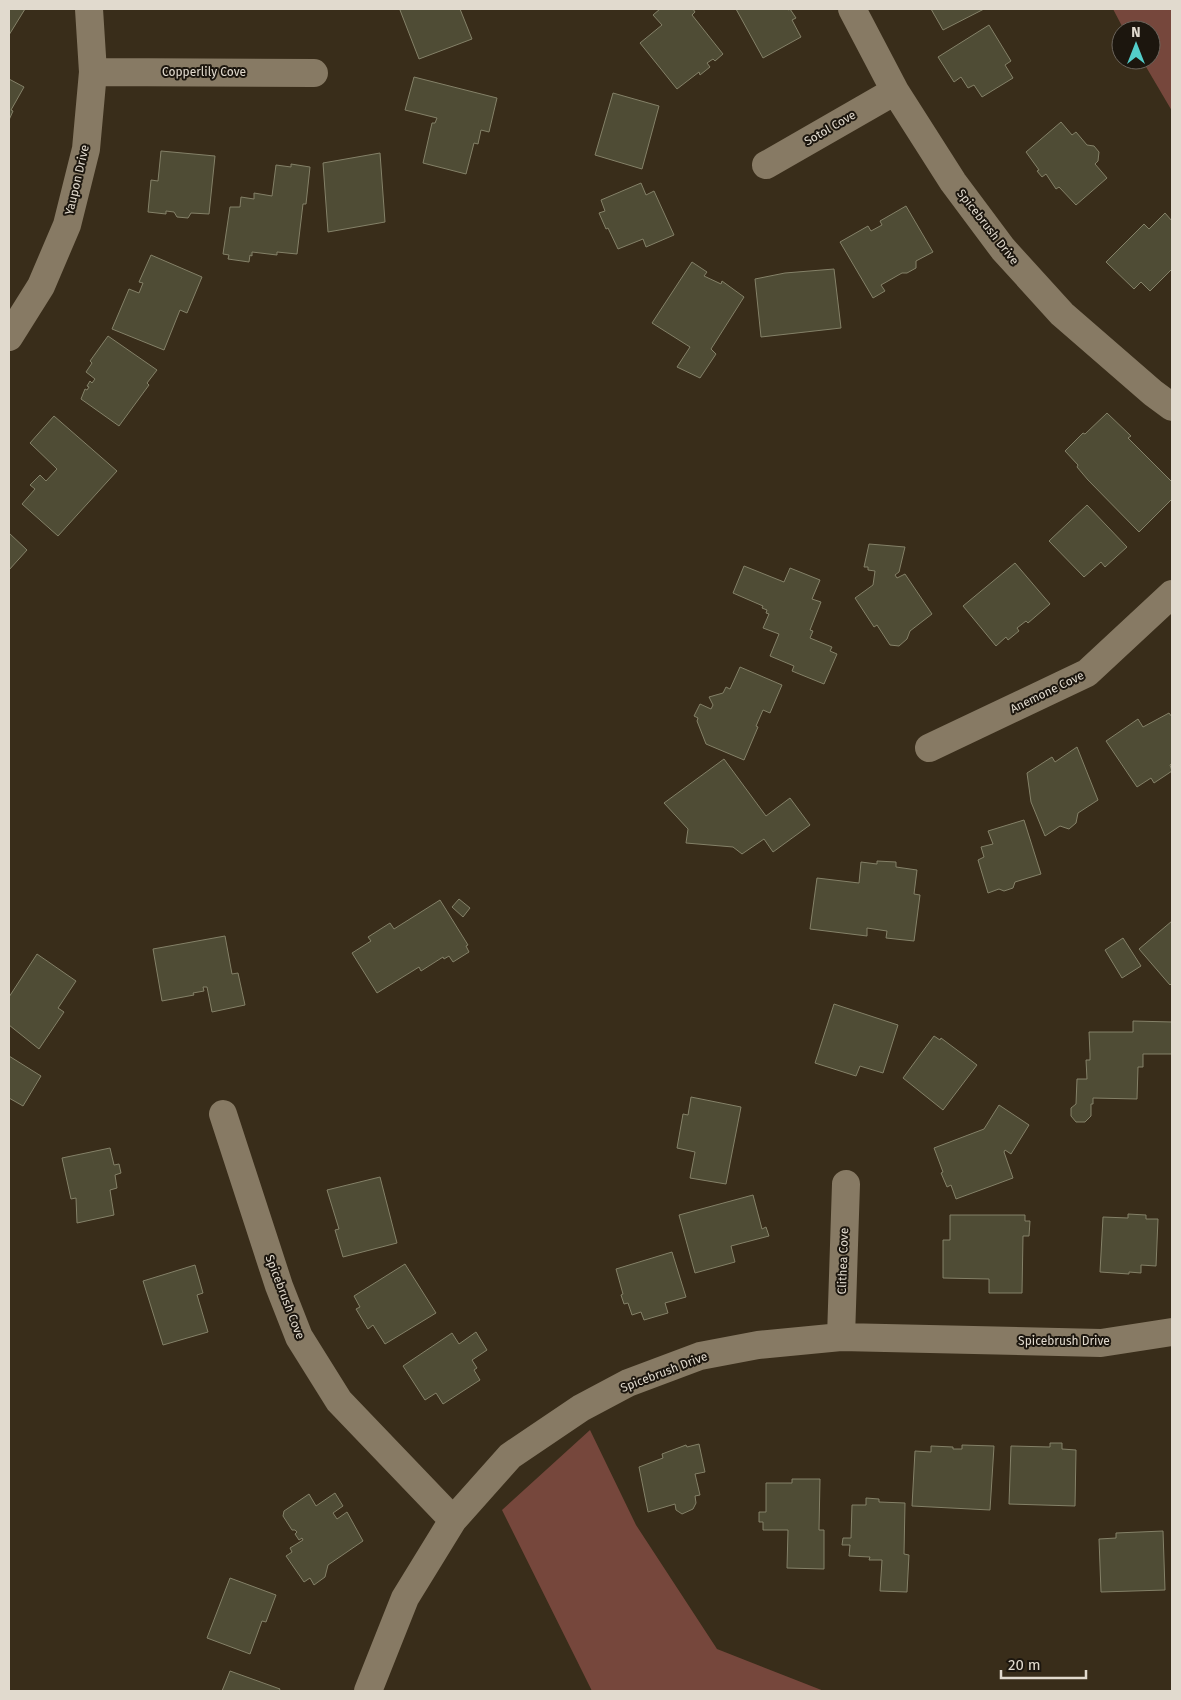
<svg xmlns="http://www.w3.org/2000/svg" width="1181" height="1700" font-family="'Fira Sans',sans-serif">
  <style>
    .green { fill: #76473c }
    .building { fill: #4f4c35; stroke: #848168 }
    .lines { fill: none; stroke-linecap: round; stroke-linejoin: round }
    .minor { stroke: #877a64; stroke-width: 28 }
    .labels { text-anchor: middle; stroke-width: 4; stroke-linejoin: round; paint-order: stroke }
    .street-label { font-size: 12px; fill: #e1dace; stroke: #1c160e }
  </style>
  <rect width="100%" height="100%" fill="#392d1a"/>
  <!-- green -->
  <path class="green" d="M1113,9H1172V111L1142,60H1151V30H1124Z
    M590,1430L636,1525L717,1649L824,1691H592L502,1510Z"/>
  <!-- building -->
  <path class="building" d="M9,9H25L9,35Z
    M403,9H460L472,39L419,59L400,10Z
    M660,9H693L695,12L692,15L723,54L715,61L713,59L707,63L710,67L700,75L699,72L677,89L640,43L662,25L653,15Z
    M736,9H787L788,10L790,9L796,18L792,20L801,37L763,58Z
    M931,9H984L943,30Z
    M989,25L1011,61L1005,65L1013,78L982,97L974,85L968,88L961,77L954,82L938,57Z
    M414,77L497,98L489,132L481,130L478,144L474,143L466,174L423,163L432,123H435L437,118L405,110Z
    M9,79L24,87L11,110L13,111L9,120Z
    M613,93L659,106L642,169L595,155Z
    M1061,122L1072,135L1076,132L1087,145L1094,146L1099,152L1098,161L1095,164L1107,178L1076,205L1059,187L1056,189L1046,174L1042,177L1037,171L1039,170L1026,152Z
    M161,151L215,156L209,214L191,213L188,218L177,217L174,212L166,211V214L148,212L151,180L158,181Z
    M380,153L385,222L328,232L323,163Z
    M291,164L310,167L306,204H303L297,254L277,252V255L252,252V256L250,255L249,262L228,259L229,255L223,254L230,207H240L241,197L254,199V193L272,196L276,165L291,167Z
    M641,183L646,195L654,191L674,235L646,247L643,239L618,249L608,228L606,229L599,213L605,211L601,200Z
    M906,206L933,252L916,261V268L907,273H902L881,285L885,291L873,298L840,242L868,226L871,231L882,225L880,221Z
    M1165,213L1172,221V269L1150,291L1141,282L1134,289L1106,262L1144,224L1149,229Z
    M151,255L202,277L187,313L180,310L164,350L112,329L129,289L139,293L143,283L139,282Z
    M692,262L707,272L704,276L721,284L722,281L744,297L711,349L716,354L700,378L677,367L690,347L652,323Z
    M834,269L841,328L761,337L755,279L785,273Z
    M108,336L157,370L147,383L149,385L119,426L81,399L85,389L87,390L89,387L87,386L90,381L92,383L95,379L86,372L92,363L90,361Z
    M1107,413L1131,436L1128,438L1172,482V499L1139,532L1088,480L1077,467L1078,465L1065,451L1083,433L1085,434Z
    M54,416L117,471L58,536L22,504L35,489L30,485L40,475L46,481L57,469L30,443Z
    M1087,505L1127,547L1105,567L1101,562L1084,577L1049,541Z
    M9,533L27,550L9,570Z
    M869,544L905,547L899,572L895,575L897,578L905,574L932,614L910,631L907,639L899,646L890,645L877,625L874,627L855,598L873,585L875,571L868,570V567H864Z
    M1015,563L1050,604L1028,623L1026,621L1017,628L1019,631L1008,640L1006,637L996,646L963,606Z
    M744,566L784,582L790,568L820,580L812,599L821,602L810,630L813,631L810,638L832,647L830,651L837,654L824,684L792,671L794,666L770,656L779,634L763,628L769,614L766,613L767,610L762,608L763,606L733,593Z
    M740,667L782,685L770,713L763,710L756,726L758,727L744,760L706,744L697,721L698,718L694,716L700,704L711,709L713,705L709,697L723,693L726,687L730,689Z
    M1169,713L1172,717V763L1170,765L1172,771L1154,783L1151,778L1137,787L1106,741L1138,719L1143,727Z
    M1077,747L1098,800L1078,813L1076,823L1069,829L1060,826L1045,836L1031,802L1027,773L1052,757L1055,762Z
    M724,759L766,816L790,798L810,825L773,852L764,839L742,854L733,847L686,843L688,829L664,803Z
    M1024,820L1041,874L1015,882L1013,888L1004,891L999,889L988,893L978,860L984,857L981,847L993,844L988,831Z
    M877,861L896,862V867L917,870L914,894L920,895L914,941L886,938L887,931L867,928V936L810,929L817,878L859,883L861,862L877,864Z
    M459,899L470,908L463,917L452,907Z
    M440,900L468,945L466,946L469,952L453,962L449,956L444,959L443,957L421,971L419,967L377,993L352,953L371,941L368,937L390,923L394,929Z
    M1172,921V983L1170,985L1139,949Z
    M225,936L232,974L238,973L245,1005L212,1012L207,987H203L204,991L193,993L194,995L162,1001L153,949Z
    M1123,938L1141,966L1122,978L1105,950Z
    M37,954L76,981L58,1008L64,1012L39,1049L9,1025V997Z
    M834,1004L898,1025L883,1073L860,1066L856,1076L815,1063Z
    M1133,1021L1172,1022V1054H1143V1067H1138L1137,1099L1093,1098V1104H1091V1116L1085,1122H1076L1071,1116V1108L1076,1104L1077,1079H1087L1086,1060H1090V1054L1089,1032H1133Z
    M934,1036L940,1040L941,1038L977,1065L943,1110L903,1078Z
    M9,1056L41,1076L23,1106L9,1098Z
    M691,1097L741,1107L726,1184L690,1178L695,1152L677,1148L683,1114L688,1115Z
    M999,1105L1029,1125L1011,1154L1005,1150L1004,1152L1013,1178L956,1199L951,1185L947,1187L941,1173L943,1172L934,1148L984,1129Z
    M110,1148L114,1165L119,1164L121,1173L115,1175L117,1188L110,1190L114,1215L77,1223L76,1198L71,1199L62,1158Z
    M380,1177L397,1243L343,1257L335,1230L339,1229L327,1190Z
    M753,1195L762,1229L766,1227L769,1236L731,1246L735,1262L695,1273L679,1215Z
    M1128,1214L1146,1215V1219H1158L1156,1266L1141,1265V1273L1129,1272V1274L1100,1272L1103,1217L1128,1218Z
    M950,1215H1025V1221H1030L1029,1236H1023L1022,1293H989V1279L943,1278V1240H950Z
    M672,1252L686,1297L665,1303L668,1313L644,1320L641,1312L632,1315L628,1303L624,1304L621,1295L623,1294L616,1269Z
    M405,1264L436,1313L385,1344L373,1325L368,1329L356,1309L360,1307L354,1296Z
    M195,1265L203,1293L197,1295L208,1332L163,1345L143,1281Z
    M476,1332L487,1350L472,1360L477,1368L474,1370L480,1380L443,1404L436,1393L425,1400L403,1366L452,1333L459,1344Z
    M1050,1443H1062V1449L1076,1450L1075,1506L1009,1504L1011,1446L1050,1447Z
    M699,1444L705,1472L695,1474L700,1495L695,1496L696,1503L693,1509L682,1514L676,1510L675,1504L648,1512L639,1467L663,1458L662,1454L686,1445L687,1447Z
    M962,1445L994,1446L990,1510L912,1506L915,1451L931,1452V1446L953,1447V1449H962Z
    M792,1479H820L819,1530H824V1569L787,1568L788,1530H763V1522H759V1512H766V1483H792Z
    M335,1493L343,1506L333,1513L337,1519L347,1512L363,1541L328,1565L325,1577L314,1585L310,1578L304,1582L286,1556L292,1552L290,1548L303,1540L302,1538L299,1540L295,1534L297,1532L295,1530H292L283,1516L284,1511L309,1494L316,1506Z
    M866,1498L879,1499V1502L905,1503L904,1554L909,1555L907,1592L880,1591L882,1560H869L870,1557L849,1556L850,1545H842L843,1538H851L852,1505H866Z
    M1163,1531L1165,1590L1101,1592L1099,1539L1116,1538V1533Z
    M230,1578L276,1595L266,1622L262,1621L250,1654L207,1638Z
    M230,1671L280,1689L279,1691H222Z"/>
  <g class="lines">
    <!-- minor -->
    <path class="minor" d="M852,9L895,91L953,182L1003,249L1062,314L1153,393L1172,407
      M93,72L314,73
      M766,165L895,91
      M9,337L41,286L67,225L86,149L93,72L89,9
      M929,748L1087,673L1172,594
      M223,1114L279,1286L299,1337L339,1401L453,1520
      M841,1337L846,1184
      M368,1691L405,1598L453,1520L510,1456L581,1408L628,1383L700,1356L758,1345L841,1337L1101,1343L1172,1332"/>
  </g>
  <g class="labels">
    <!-- street labels -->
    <g class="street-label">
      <text x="204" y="76">Copperlily Cove</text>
      <text transform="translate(830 128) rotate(-30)" y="4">Sotol Cove</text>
      <text transform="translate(77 180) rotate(-77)" y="4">Yaupon Drive</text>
      <text transform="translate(988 227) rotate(52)" y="4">Spicebrush Drive</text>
      <text transform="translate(1047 692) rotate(-26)" y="4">Anemone Cove</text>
      <text transform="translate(843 1261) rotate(-88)" y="4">Clithea Cove</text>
      <text transform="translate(285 1297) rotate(69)" y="4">Spicebrush Cove</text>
      <text x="1064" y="1345">Spicebrush Drive</text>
      <text transform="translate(664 1372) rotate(-21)" y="4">Spicebrush Drive</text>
    </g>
  </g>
  <!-- border -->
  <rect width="1181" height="1700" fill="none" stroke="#e1dace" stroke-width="20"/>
  <!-- north arrow -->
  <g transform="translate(1136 45)"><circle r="24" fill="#1c160e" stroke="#6b645b"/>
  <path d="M0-4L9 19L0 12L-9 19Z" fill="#53cdca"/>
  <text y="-8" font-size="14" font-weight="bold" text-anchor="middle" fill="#e1dace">N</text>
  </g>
  <!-- scale -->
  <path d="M1001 1670v8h85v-8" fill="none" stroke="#e1dace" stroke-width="2.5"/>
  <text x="1008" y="1670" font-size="15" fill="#e1dace" stroke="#1c160e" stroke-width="4" paint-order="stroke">20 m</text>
</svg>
